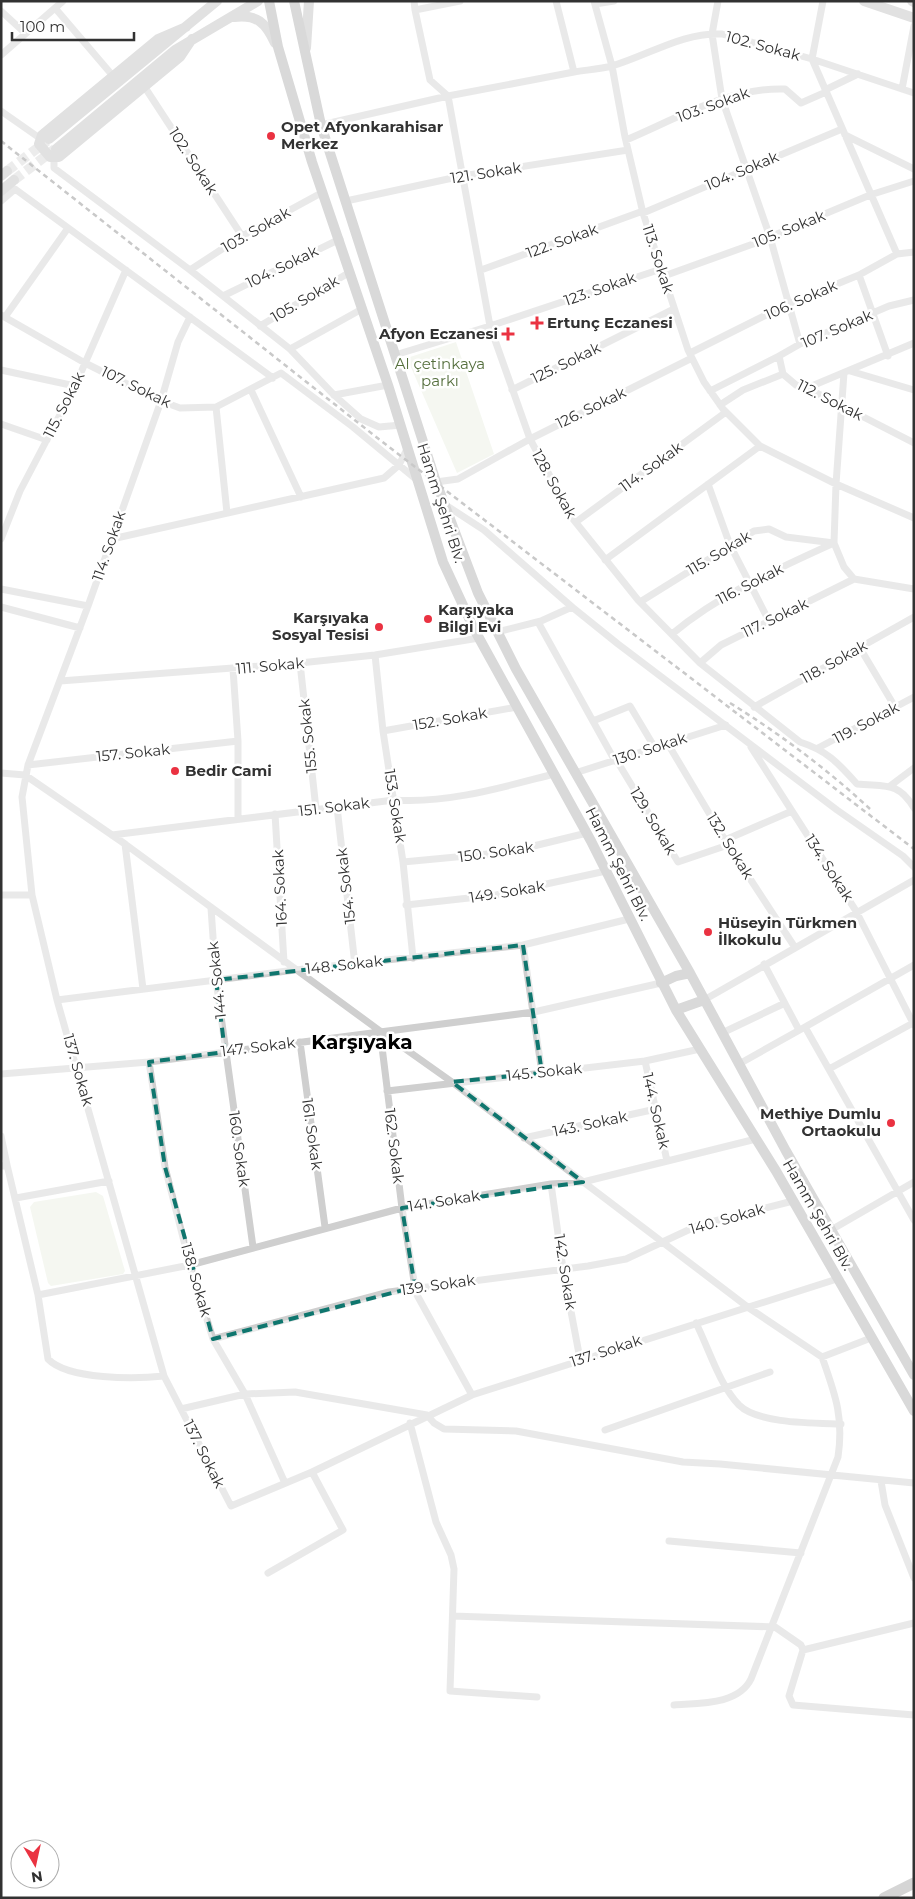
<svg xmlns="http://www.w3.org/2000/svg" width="915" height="1899" font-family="Montserrat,sans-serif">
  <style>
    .green { fill: #e8eee0 }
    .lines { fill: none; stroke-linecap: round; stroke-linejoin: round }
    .secondary-tunnel { stroke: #d6d6d6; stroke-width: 10; stroke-dasharray: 10 5; stroke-linecap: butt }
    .minor { stroke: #cfcfcf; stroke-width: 7 }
    .secondary { stroke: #bcbcbc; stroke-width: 10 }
    .primary { stroke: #aaa; stroke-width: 10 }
    .trunk { stroke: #a2a2a2; stroke-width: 11 }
    .rail { stroke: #878787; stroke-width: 2.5; stroke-dasharray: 5 4; stroke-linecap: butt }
    .marked { fill: none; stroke: #0f766e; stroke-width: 4; stroke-dasharray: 10 6; stroke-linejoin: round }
    .poi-dot { fill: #ea3241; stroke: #fff; stroke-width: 2 }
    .labels { text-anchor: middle; stroke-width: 5; stroke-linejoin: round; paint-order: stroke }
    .street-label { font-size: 15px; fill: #323232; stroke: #fff }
    .poi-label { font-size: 15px; font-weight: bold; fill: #323232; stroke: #fff; text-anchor: start }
    .park-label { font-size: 15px; fill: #556f3d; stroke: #fff }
    .district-label { font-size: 20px; font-weight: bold; fill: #000; stroke: #fff }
  </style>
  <rect width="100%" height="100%" fill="#fff"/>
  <!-- green -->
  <path class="green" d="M456,342L494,454L457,473L407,358Z
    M96,1192L103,1196L125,1271L123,1274L51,1286L48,1283L30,1207L34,1202Z"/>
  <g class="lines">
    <!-- secondary-tunnel -->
    <path class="secondary-tunnel" d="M7,171L47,141
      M14,180L55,149"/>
    <!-- minor -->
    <path class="minor" d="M414,1L415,10L460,1
      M556,1L574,72C586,70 600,69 612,66C649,55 683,32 722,34L812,59L914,93
      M594,1L612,66L625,137L643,213L688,350L704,382L723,409L760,446L836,484L914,518
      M718,1L712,34L722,99L770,237L800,344
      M823,1L812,59L897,254
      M595,4L614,1
      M55,8L113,76
      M415,10L430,80L448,96L490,326L530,439L573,519L638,600L700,663L800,742C828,751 838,763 857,784C885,787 898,781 914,808
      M1,11L25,33
      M1,55L63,1
      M144,86L242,236
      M902,89L914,26
      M825,90L858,74
      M1,111L41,139
      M321,125L448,96L574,72
      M845,135L914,169
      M626,140C676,119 729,87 785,89L801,103L826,92
      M54,157V168L190,270L290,349L334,395L361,419L379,427L401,425
      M1,201L15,189L273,378
      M346,201L462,176L628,150
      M643,213L842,129
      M190,270L242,236L323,192
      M481,270L643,211
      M859,275L888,356
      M664,276L753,244L870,195L914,181
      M223,296L340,239
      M1,315L85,363L161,401L180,408L216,407L281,373L353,427L417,480
      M5,317L68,228
      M190,317L178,342L161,401L88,606L28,765L22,797L32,895L57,1000L164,1376L231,1506L312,1472L472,1395L837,1279
      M260,326L350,272
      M290,349L362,309
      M690,353L788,304L859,275L897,254L914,252
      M395,355L490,326L661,269
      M1,370L75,386
      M850,371L914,390
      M844,373L836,484L834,543L844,567L854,579L914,589
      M783,374L779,356L800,344L889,306L914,300
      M783,374L796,385L807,388L914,443
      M807,388L914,343
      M251,390L301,497
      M512,390L674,309
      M710,391L779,356
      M334,395L388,385
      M720,405L743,390L783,374
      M216,407L227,513
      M1,424L47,440
      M436,482L458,479L530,439L692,358
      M708,484L730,545L769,621
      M444,504L484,530L572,607L618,644L837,810L903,856L914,867
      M576,522L726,412
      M1,539L20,491L75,386L126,270
      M112,539L384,478L399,465L408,447
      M605,560L760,446
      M1,589L88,606
      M640,602L754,531L769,529L786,537L834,543
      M1,607L80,628
      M538,622L615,761
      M497,632L541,621L572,607
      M672,634C720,594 777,569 834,543
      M860,648L895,707
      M375,655L383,731L403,862L413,958
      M300,663L316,809
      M700,663L721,645L854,579
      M233,669L238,741V819
      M60,681L300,663L375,655L479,638
      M754,707L914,617
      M593,721L630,706L655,748
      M383,731L517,707
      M668,744L728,845L794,946
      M751,747L856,911L914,1025
      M818,748L914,697
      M617,761L678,862L728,845
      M28,765L238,741
      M1,773L25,775L125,844L380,1031L452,1082L749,1308L822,1357L871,1338
      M575,773L726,725
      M890,786L914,768
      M337,807L355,965
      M275,814L284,962
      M112,835L394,800C447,804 503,787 554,774
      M725,840L792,811
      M125,844L143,989
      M403,862L509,852L587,833
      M1,895H32
      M406,905L496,895L606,871
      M211,908L216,980L253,1247
      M523,945L542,1073
      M764,964L799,1030
      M914,965L805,1027L914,1220
      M57,1000L295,970L523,945L629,919
      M704,1000L914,880
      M380,1031L402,1208L415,1287L417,1295L472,1395
      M722,1033L783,1004
      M300,1042L325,1227
      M645,1061L667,1161
      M149,1062L165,1167L190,1265L213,1339L245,1394L285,1483
      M739,1064L805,1027
      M829,1069L913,1023
      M1,1074L149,1062L534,1012L661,983
      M387,1091L645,1061L700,1049
      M1,1136L7,1165L1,1166
      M524,1138L656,1109
      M7,1165L38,1295L48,1359C68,1380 136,1379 164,1376
      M551,1184L563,1269L580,1359
      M16,1198L109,1181
      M831,1230L914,1182
      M38,1295L190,1265L402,1208L551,1184L583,1182L756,1139
      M696,1323C709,1349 719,1384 739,1405C758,1424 815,1423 841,1424
      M213,1339L389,1292L588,1266L626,1259L699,1225L793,1201
      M181,1409L245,1394L295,1392L427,1415L434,1423L444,1429L516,1431L683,1462L720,1464L914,1483
      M410,1423L436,1522L451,1555L454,1569L450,1691L537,1697
      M605,1430L770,1372
      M881,1481L885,1505L914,1578
      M669,1541L801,1553
      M268,1573L343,1530L312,1472
      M453,1616L775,1627L801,1645L803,1650L789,1696L793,1705L914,1715
      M803,1650L914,1623
      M674,1705C700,1703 738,1705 751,1679L838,1457C844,1417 835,1394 822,1357"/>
    <!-- secondary -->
    <path class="secondary" d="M864,1L914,18
      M912,1L914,2
      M234,17C257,14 266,23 275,43
      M186,27L158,39L42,135L39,144L50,157H59L180,57L192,39
      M306,48L309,1
      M49,139L217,1
      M56,149L175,50L258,1
      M1,176L7,171
      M1,191L14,180"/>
    <!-- primary -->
    <path class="primary" d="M269,1L278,47L312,162L388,385L443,562L474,629L591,841L676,1010L776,1171L914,1411
      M294,1L321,125L436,482L478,593L516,669L690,973L786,1151L914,1375
      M661,983L676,976L690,973
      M676,1010L704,1000"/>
    <!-- trunk -->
    <path class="trunk" d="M884,1898L914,1883"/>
    <!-- rail -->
    <path class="rail" d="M1,141L380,440L914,849
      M730,703C780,734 827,769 870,809"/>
  </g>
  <!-- marked area -->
  <path d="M0 0H915V1899H0ZM523,945L542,1073L452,1082L583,1182L402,1208L415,1287L213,1339L165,1167L149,1062L225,1052L216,980Z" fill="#fff" fill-opacity=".55" fill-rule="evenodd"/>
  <path class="marked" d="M523,945L542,1073L452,1082L583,1182L402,1208L415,1287L213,1339L165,1167L149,1062L225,1052L216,980Z"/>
  <!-- markers -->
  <g class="poi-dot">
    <circle cx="271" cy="136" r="5"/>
    <path d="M534.5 315.5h5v5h5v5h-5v5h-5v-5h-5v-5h5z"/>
    <path d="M505.5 326.5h5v5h5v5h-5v5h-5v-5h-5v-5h5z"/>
    <circle cx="428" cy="619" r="5"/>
    <circle cx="379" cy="627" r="5"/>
    <circle cx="175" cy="771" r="5"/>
    <circle cx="708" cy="932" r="5"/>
    <circle cx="891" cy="1123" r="5"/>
  </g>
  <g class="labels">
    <!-- street labels -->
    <g class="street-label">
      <text transform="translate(763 46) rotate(15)" y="5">102. Sokak</text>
      <text transform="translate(713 105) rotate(-20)" y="5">103. Sokak</text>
      <text transform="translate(193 161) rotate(57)" y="5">102. Sokak</text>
      <text transform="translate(742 171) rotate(-23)" y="5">104. Sokak</text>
      <text transform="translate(486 173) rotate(-9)" y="5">121. Sokak</text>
      <text transform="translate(789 229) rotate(-22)" y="5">105. Sokak</text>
      <text transform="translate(256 230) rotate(-30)" y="5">103. Sokak</text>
      <text transform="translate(562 241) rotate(-20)" y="5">122. Sokak</text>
      <text transform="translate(658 259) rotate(72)" y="5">113. Sokak</text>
      <text transform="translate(282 267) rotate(-26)" y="5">104. Sokak</text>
      <text transform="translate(600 289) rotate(-19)" y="5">123. Sokak</text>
      <text transform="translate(305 299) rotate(-31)" y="5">105. Sokak</text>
      <text transform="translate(801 300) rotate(-24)" y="5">106. Sokak</text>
      <text transform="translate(837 329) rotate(-23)" y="5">107. Sokak</text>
      <text transform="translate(566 363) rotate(-26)" y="5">125. Sokak</text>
      <text transform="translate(136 387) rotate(26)" y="5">107. Sokak</text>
      <text transform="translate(830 400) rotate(27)" y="5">112. Sokak</text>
      <text transform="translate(64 405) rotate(-63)" y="5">115. Sokak</text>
      <text transform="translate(591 408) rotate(-26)" y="5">126. Sokak</text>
      <text transform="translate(651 467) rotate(-36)" y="5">114. Sokak</text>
      <text transform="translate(554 484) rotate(61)" y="5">128. Sokak</text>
      <text transform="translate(441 503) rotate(72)" y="5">Hamm Şehri Blv.</text>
      <text transform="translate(109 546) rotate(-71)" y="5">114. Sokak</text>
      <text transform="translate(719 553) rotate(-31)" y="5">115. Sokak</text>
      <text transform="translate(750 584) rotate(-27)" y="5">116. Sokak</text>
      <text transform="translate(775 618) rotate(-26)" y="5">117. Sokak</text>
      <text transform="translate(834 662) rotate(-29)" y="5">118. Sokak</text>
      <text transform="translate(270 666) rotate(-5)" y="5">111. Sokak</text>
      <text transform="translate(450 719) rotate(-10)" y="5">152. Sokak</text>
      <text transform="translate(866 723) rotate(-28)" y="5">119. Sokak</text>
      <text transform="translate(308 736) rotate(-96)" y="5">155. Sokak</text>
      <text transform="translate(650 749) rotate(-18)" y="5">130. Sokak</text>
      <text transform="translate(133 753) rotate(-6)" y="5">157. Sokak</text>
      <text transform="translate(395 806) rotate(81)" y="5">153. Sokak</text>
      <text transform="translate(334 807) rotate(-7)" y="5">151. Sokak</text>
      <text transform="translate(653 821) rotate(59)" y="5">129. Sokak</text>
      <text transform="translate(730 846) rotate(58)" y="5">132. Sokak</text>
      <text transform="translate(496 852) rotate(-8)" y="5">150. Sokak</text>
      <text transform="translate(618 864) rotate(63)" y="5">Hamm Şehri Blv.</text>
      <text transform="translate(829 868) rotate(57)" y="5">134. Sokak</text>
      <text transform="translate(346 886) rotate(-97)" y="5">154. Sokak</text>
      <text transform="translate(280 888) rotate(-93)" y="5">164. Sokak</text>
      <text transform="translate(507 892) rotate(-9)" y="5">149. Sokak</text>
      <text transform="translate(344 965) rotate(-6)" y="5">148. Sokak</text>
      <text transform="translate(217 980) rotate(-96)" y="5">144. Sokak</text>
      <text transform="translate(258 1047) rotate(-7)" y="5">147. Sokak</text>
      <text transform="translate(78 1070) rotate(74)" y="5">137. Sokak</text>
      <text transform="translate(544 1072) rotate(-6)" y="5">145. Sokak</text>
      <text transform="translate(656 1111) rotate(77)" y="5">144. Sokak</text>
      <text transform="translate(590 1124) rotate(-12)" y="5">143. Sokak</text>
      <text transform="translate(312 1134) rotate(82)" y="5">161. Sokak</text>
      <text transform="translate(394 1146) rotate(83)" y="5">162. Sokak</text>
      <text transform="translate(239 1149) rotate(82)" y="5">160. Sokak</text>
      <text transform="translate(444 1201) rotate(-9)" y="5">141. Sokak</text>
      <text transform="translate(818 1215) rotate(60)" y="5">Hamm Şehri Blv.</text>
      <text transform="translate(727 1219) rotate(-16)" y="5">140. Sokak</text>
      <text transform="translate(565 1272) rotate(81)" y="5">142. Sokak</text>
      <text transform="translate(196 1280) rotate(74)" y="5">138. Sokak</text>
      <text transform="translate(438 1285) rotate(-8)" y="5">139. Sokak</text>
      <text transform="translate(606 1351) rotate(-18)" y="5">137. Sokak</text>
      <text transform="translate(204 1454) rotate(63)" y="5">137. Sokak</text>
    </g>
    <!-- poi labels -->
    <g class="poi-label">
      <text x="281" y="132">Opet Afyonkarahisar<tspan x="281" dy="17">Merkez</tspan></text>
      <text x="547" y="328">Ertunç Eczanesi</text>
      <text x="498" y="339" text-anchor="end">Afyon Eczanesi</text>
      <text x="438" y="615">Karşıyaka<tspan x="438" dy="17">Bilgi Evi</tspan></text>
      <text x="369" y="623" text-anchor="end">Karşıyaka<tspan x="369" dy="17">Sosyal Tesisi</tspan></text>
      <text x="185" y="776">Bedir Cami</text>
      <text x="718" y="928">Hüseyin Türkmen<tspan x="718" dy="17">İlkokulu</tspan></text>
      <text x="881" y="1119" text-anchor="end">Methiye Dumlu<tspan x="881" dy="17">Ortaokulu</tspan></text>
    </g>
    <!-- park labels -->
    <g class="park-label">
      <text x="440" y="369">Al çetinkaya<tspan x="440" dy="17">parkı</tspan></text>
    </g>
    <!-- district labels -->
    <g class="district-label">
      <text x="362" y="1049">Karşıyaka</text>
    </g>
  </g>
  <!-- border -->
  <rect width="915" height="1899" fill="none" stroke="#323232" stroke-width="5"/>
  <!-- north arrow -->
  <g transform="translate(35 1864) rotate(171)"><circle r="24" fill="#ffffff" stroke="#adadad"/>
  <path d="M0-4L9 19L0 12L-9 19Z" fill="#ea3241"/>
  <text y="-8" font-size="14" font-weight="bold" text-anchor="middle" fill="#323232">N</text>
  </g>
  <!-- scale -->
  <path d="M12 32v8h122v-8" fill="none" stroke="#323232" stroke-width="2.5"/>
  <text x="20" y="32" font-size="15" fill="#323232" stroke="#ffffff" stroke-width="4" paint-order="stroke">100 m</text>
</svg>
